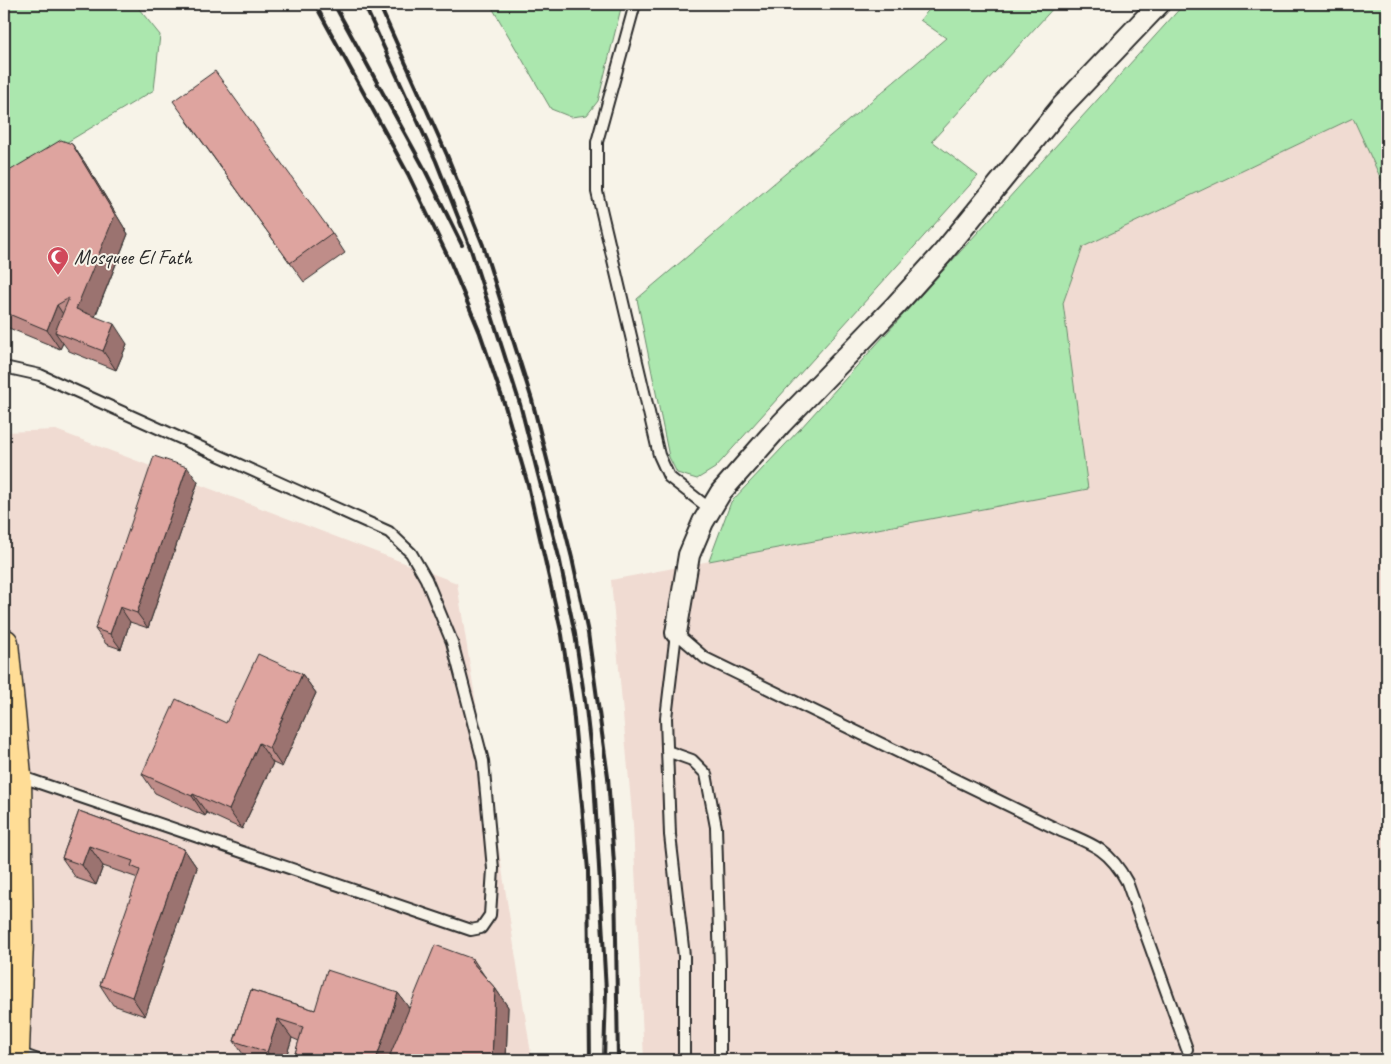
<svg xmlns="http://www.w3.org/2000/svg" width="1391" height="1064" font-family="Caveat,sans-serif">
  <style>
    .built { fill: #f0dbd2 }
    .green { fill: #abe7ae; stroke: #6b896c }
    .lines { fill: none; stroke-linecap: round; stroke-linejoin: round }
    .service-casing { stroke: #2b2b2b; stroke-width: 14 }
    .minor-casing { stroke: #2b2b2b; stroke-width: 24 }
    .primary-casing { stroke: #2b2b2b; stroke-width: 31 }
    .service { stroke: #f7f3e8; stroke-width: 10 }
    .minor { stroke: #f7f3e8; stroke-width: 20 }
    .primary { stroke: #ffdd96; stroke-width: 28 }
    .rail { stroke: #2b2b2b; stroke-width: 4 }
    .wall { fill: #bf8d89; stroke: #2b2b2b }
    .shaded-wall { fill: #9b736f; stroke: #2b2b2b }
    .building { fill: #dea49f; stroke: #2b2b2b }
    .labels { text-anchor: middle; stroke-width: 4; stroke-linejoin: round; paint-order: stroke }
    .poi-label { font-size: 21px; fill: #2b2b2b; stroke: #f7f3e8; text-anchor: start }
  </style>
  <rect width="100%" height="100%" fill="#f7f3e8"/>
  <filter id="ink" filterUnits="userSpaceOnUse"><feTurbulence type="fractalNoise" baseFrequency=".02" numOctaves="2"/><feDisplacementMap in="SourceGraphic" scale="10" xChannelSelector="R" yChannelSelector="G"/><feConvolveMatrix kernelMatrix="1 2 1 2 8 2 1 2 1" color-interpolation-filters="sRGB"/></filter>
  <g filter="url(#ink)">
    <!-- built -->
    <path class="built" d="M1354,117L1387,192V1060H644L633,825L611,580L1087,489L1063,303L1083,247Z
      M56,430L457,583L532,1060H4V432Z"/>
    <!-- green -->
    <path class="green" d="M4,4H135L160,35L154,90L4,180Z
      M490,4H622L598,101L587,115L571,117L551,109Z
      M934,4H1057L932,141L978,176L715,468L697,479L677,473L669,457L637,299L946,38L920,20Z
      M1184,4H1387V192L1353,118L1083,247L1063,303L1088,489L709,561L731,502L800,429Z"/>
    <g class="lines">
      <!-- service casing -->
      <g class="service-casing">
        <path id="service" d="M635,4L597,142V192L659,455L669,477L710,509
          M4,367L40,375L389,532L411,553L426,579L452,642L483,761L493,869L490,915L481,928L471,930L19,776
          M676,633L705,658L1061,831C1093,844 1110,850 1127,882L1187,1049
          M676,633L666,718L670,835L684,956V1060
          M667,751L692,760L706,774L716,827L720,968V1060
          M16,1052L38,1060"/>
      </g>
      <!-- minor casing -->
      <g class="minor-casing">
        <path id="minor" d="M676,633L689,555L703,522L721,492L781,424L896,305L942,254L1062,106L1159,4"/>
      </g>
      <!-- primary casing -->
      <g class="primary-casing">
        <path id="primary" d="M4,643L17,775L19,940L15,1051L14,1060"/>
      </g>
      <!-- service -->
      <use href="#service" class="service"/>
      <!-- minor -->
      <use href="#minor" class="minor"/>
      <!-- primary -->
      <use href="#primary" class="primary"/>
      <!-- rail -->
      <path class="rail" d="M315,4L408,174L450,261L480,333L505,406L528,485L562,635L573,709L588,870L590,1060
        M334,4L424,168L462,245
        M364,4L436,161L471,250L520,404L559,557L575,634L586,708L594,779L606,991L604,1060
        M379,4L447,155L483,245L532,400L572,558L588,633L608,777L615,878L618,1060"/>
    </g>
    <!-- wall -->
    <path class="wall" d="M187,121L332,233L345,253L304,282Z
      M72,144L85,163L128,234L95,317L127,344L116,370L69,351L63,343L60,349L4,326V174Z
      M198,482L148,628L130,622L121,649L106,644L95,629Z
      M302,674L316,693L282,767L273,763L242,829L207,813L205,816L155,793L142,774L226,723Z
      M79,811L184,849L197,868L145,1016L113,1005L100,985L138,878L103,866L96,885L76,878L62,858Z
      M486,978L495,988L508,1007L506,1060H293L299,1041L292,1038L285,1060H247L234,1041L251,990L315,1010L398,993L409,1009Z"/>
    <!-- shaded-wall -->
    <path class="shaded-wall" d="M72,144L85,163L128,234L90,329L76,309Z
      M57,305L70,325L55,332L63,343L60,349L47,330Z
      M114,324L127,344L116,370L103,351Z
      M187,467L198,482L148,628L137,613Z
      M120,607L130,622L121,649L110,634Z
      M302,674L316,693L282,767L269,748Z
      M259,743L273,763L242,829L229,810Z
      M193,794L207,813L205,816L192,796Z
      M89,846L103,866L96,885L82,865Z
      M184,849L197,868L145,1016L132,997Z
      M473,959L486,978L471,961Z
      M495,988L508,1007L506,1060H492Z
      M398,993L412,1012L396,1060H376Z
      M278,1019L292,1038L285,1060H273L267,1052Z"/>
    <!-- building -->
    <path class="building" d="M215,71L332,233L290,263L173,101Z
      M61,140L72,144L115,215L76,309L114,324L103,351L55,332L69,298L57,305L47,330L4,312V174Z
      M154,456L187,467L137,613L120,607L110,634L95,629Z
      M258,654L302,674L269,748L259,743L229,810L193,794L192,796L142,774L176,699L226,723Z
      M79,811L184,849L132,997L100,985L140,870L131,866L133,861L89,846L82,865L62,858Z
      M435,945L473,959L471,961L495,988L492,1060H388Z
      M327,970L398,993L376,1060H293L303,1027L278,1019L267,1052L234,1041L251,990L315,1010Z"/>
  </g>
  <!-- icons -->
  <defs>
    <g id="mosque-pin" transform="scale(1.125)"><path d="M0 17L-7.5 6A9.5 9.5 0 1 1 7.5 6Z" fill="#d1495b" stroke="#f7f3e8"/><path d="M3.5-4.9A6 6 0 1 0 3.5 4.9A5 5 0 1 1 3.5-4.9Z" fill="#fff"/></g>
  </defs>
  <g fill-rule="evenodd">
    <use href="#mosque-pin" x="58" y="257"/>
  </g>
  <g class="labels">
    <!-- poi labels -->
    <g class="poi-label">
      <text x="74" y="264">Mosquee El Fath</text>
    </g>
  </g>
  <!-- margin -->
  <rect width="1391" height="1064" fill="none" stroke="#f7f3e8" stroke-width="20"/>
  <rect x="10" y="10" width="1371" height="1044" fill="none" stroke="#2b2b2b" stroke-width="2" filter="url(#ink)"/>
</svg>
